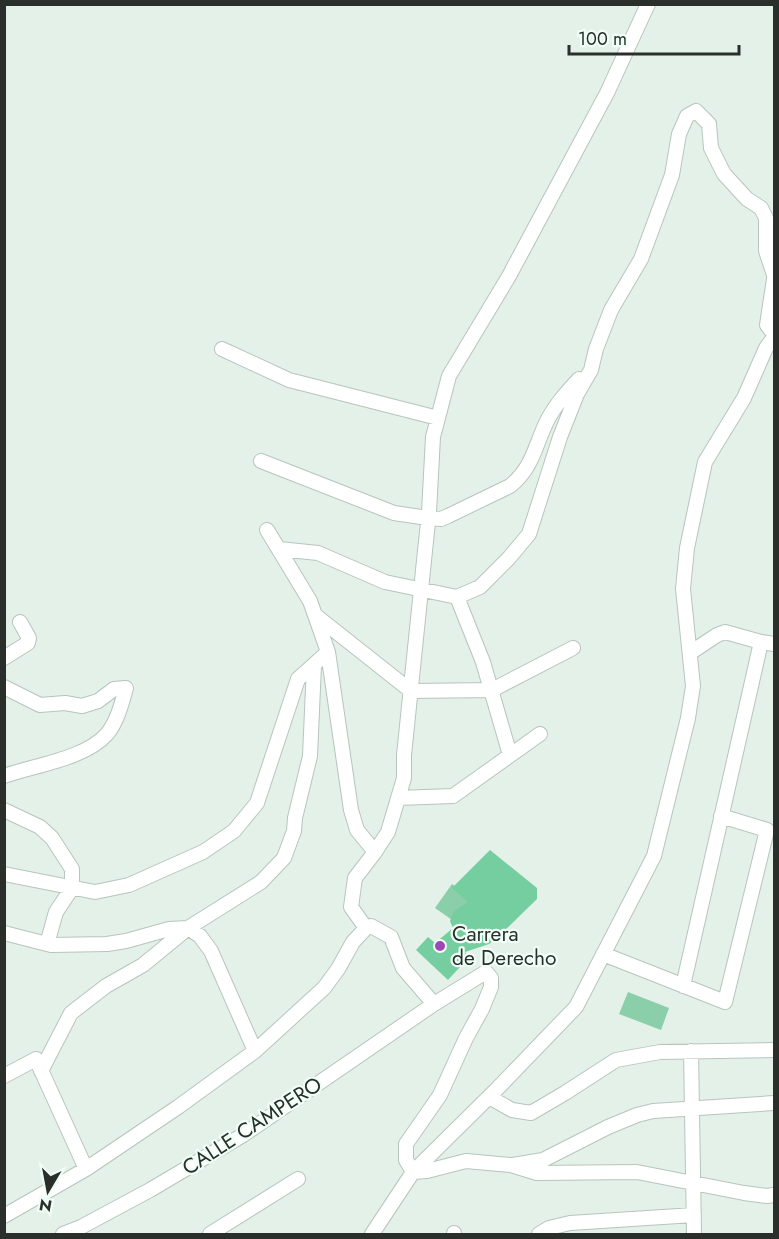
<svg xmlns="http://www.w3.org/2000/svg" width="779" height="1239" font-family="Jost,sans-serif">
  <style>
    .green { fill: #8bceaa }
    .building { fill: #75cea0 }
    .lines { fill: none; stroke-linecap: round; stroke-linejoin: round }
    .minor-casing { stroke: #b7c5bd; stroke-width: 16 }
    .minor { stroke: #fff; stroke-width: 14 }
    .poi-dot { fill: #9e48b5; stroke: #f0fff6; stroke-width: 2 }
    .labels { text-anchor: middle; stroke-width: 4.5; stroke-linejoin: round; paint-order: stroke }
    .poi-label { font-size: 21px; fill: #2a2f2c; stroke: #f0fff6; text-anchor: start }
    .street-label { font-size: 21px; fill: #2a2f2c; stroke: #f0fff6 }
  </style>
  <rect width="100%" height="100%" fill="#e3f1e9"/>
  <!-- green -->
  <path class="green" d="M452,884L492,911L475,936L435,908Z
    M628,992L669,1008L661,1030L619,1014Z"/>
  <!-- building -->
  <path class="building" d="M490,850L537,888V899L502,933L498,929L494,940L489,944L465,952L470,959L460,967L448,980L416,950L428,937L435,943L453,928L450,921L454,911L468,902L452,888Z"/>
  <g class="lines">
    <!-- minor casing -->
    <g class="minor-casing">
      <path id="minor" d="M774,279L767,325L774,334
        M222,349L289,380L438,418
        M261,461L394,513L428,518L441,519L448,516L510,486C533,468 535,445 547,421C555,405 567,392 579,379
        M267,530L310,601L328,652L351,810L357,830L375,852
        M279,549L318,553L385,582L457,597L480,587L509,558L529,534L560,437L577,394L591,370L596,349L611,310L641,259L672,175L679,134L687,116L696,111L709,124L711,148L724,174L747,199L761,208L766,218V251L774,275
        M457,597L483,662L510,755
        M315,615L411,691L492,690L573,648
        M690,653L717,635L725,632L761,642L774,644
        M4,658L28,643L29,638L20,622
        M4,687L40,705L65,703L82,706L98,701L114,689L126,688C122,703 117,722 107,734C85,759 35,765 4,776
        M398,798L453,796L540,734
        M4,810L40,827L52,838L72,869V888L56,912L47,944
        M4,874L95,892L129,885L203,852L234,831L257,803L298,679L328,652
        M366,928L351,907L355,878L375,852L388,832L404,778V755L429,512L433,437L449,376L509,276L607,93L648,4
        M4,933L51,945L107,944L126,941L169,929L188,928L200,936L211,951L255,1051
        M603,954L725,1002L767,830L721,816
        M683,986L761,642
        M691,1051L694,1234
        M41,1071L71,1013L106,986L143,965L188,928L261,882L284,858L294,831L295,818L310,756L314,665
        M4,1076L36,1059L86,1169
        M489,1097L512,1110L531,1113L565,1093L616,1060L660,1052L774,1050
        M513,1165L543,1160L608,1127L637,1115L653,1111L774,1103
        M413,1172L427,1171L466,1161L511,1165L537,1173L637,1172L744,1193L767,1196L774,1195
        M4,1216L86,1169L178,1107L255,1051L324,988L338,969L353,942L366,928L371,926L391,937L403,968L434,1004
        M63,1234L81,1227L150,1190L243,1135L434,1004L486,972L491,978V987L482,1009L466,1038L440,1095L406,1144V1160L413,1172
        M210,1234L298,1179
        M372,1234L413,1172L494,1092L576,1007L654,856L688,718L693,686L683,589L687,548L705,462L744,398L766,348L774,337
        M454,1234V1233
        M539,1234L549,1228L570,1223L694,1215"/>
    </g>
    <!-- minor -->
    <use href="#minor" class="minor"/>
  </g>
  <!-- markers -->
  <circle class="poi-dot" cx="440" cy="946" r="6"/>
  <g class="labels">
    <!-- poi labels -->
    <g class="poi-label">
      <text x="452" y="941">Carrera<tspan x="452" dy="24">de Derecho</tspan></text>
    </g>
    <!-- street labels -->
    <g class="street-label">
      <text transform="translate(252 1126) rotate(-33)" y="7">CALLE CAMPERO</text>
    </g>
  </g>
  <!-- border -->
  <rect width="779" height="1239" fill="none" stroke="#2a2f2c" stroke-width="12"/>
  <!-- north arrow -->
  <g transform="translate(48 1191) rotate(190)" stroke="#f0fff6" stroke-width="4.5" paint-order="stroke">
  <path d="M0-4.5L10 22L0 15L-10 22Z" fill="#2a2f2c"/>
  <text y="-9" font-size="16" font-weight="bold" text-anchor="middle" fill="#2a2f2c">N</text>
  </g>
  <!-- scale -->
  <path d="M569 45v9h170v-9" fill="none" stroke="#2a2f2c" stroke-width="3"/>
  <text x="578" y="45" font-size="18" fill="#2a2f2c" stroke="#f0fff6" stroke-width="4.5" paint-order="stroke">100 m</text>
</svg>
